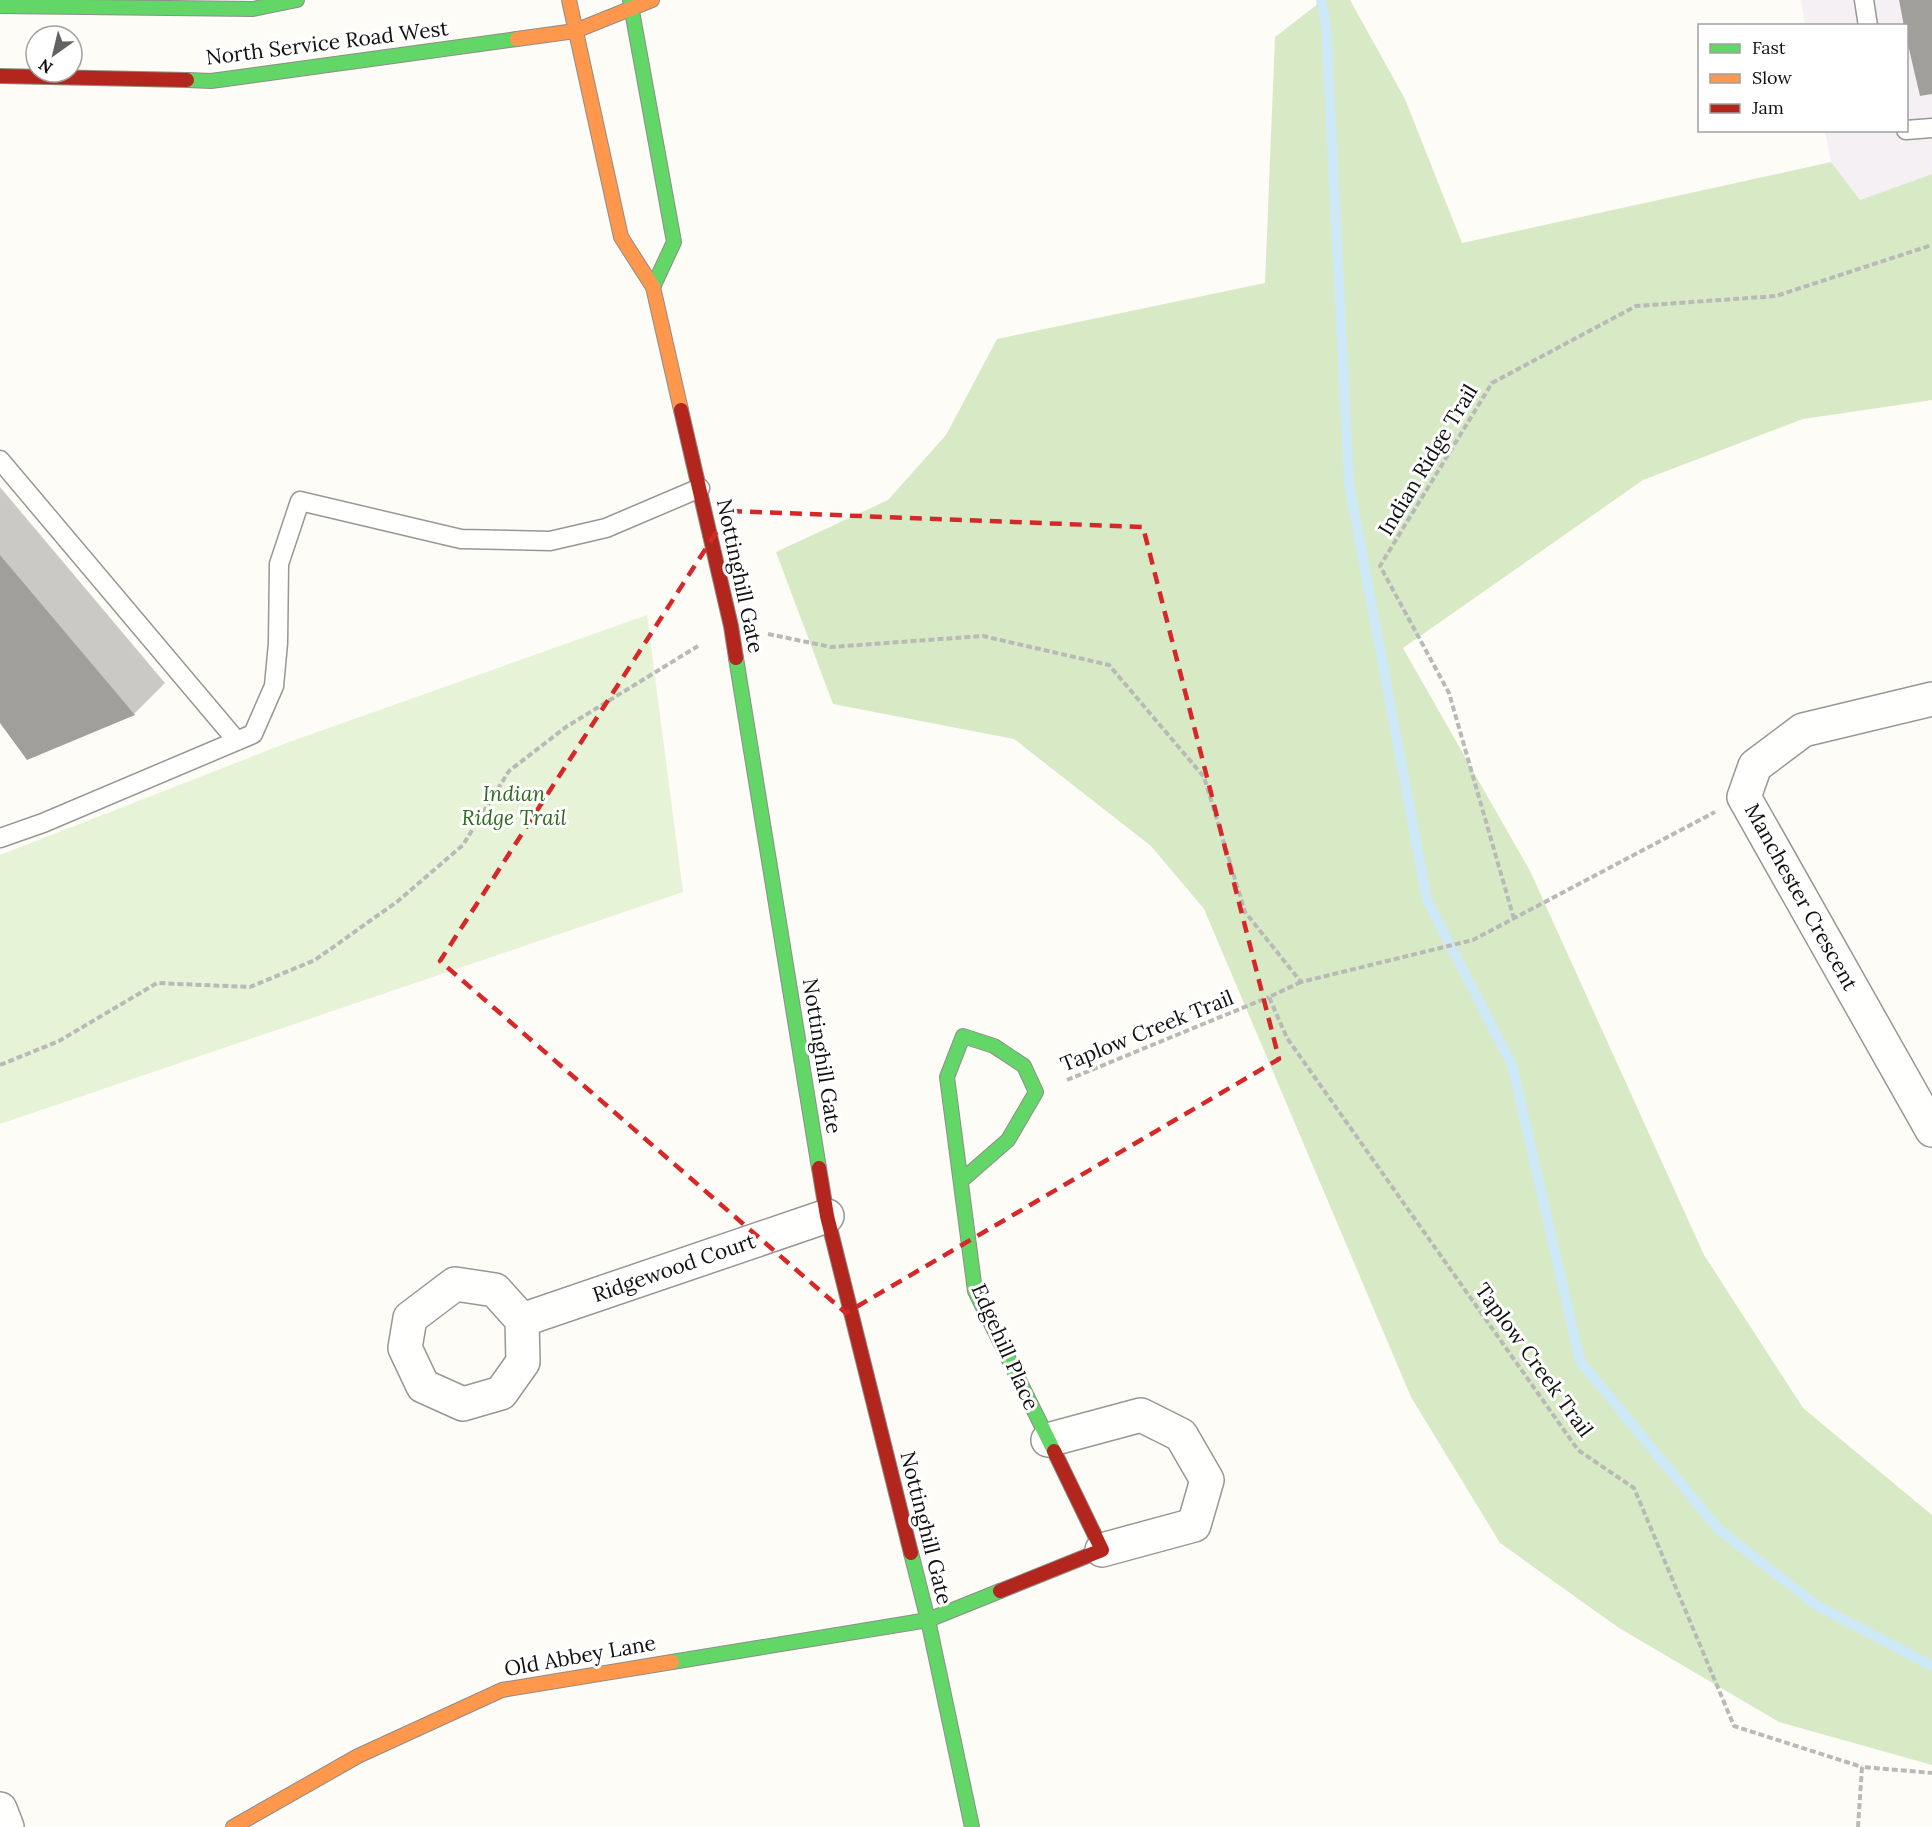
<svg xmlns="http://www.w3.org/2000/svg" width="1932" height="1827" font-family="Lora,serif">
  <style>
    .industrial { fill: #f5f0f3 }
    .green { fill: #e7f3d7 }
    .forest { fill: #d8eac5 }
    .shadow { fill: #0003 }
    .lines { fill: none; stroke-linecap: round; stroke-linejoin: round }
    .stream { stroke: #cde8f7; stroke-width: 10 }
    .building { fill: #a19f9c }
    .lane-casing { stroke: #979795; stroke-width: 21 }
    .street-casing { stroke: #979795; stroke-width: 36 }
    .fast-casing { stroke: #8e8d8b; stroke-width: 16 }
    .slow-casing { stroke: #8e8d8b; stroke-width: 16 }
    .jam-casing { stroke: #8e8d8b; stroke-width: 16 }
    .path { stroke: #b9b9b8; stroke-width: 4; stroke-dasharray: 6 3; stroke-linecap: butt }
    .lane { stroke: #fffffe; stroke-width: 18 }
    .street { stroke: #fffffe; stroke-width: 33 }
    .fast { stroke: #63d668; stroke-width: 14 }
    .slow { stroke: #ff974d; stroke-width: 14 }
    .jam { stroke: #b3261e; stroke-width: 14 }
    .marked { fill: none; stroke: #d62828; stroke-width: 4.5; stroke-dasharray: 12 8; stroke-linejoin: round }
    .labels { text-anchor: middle; stroke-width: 6; stroke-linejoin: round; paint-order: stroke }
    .street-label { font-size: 21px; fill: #111; stroke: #fff }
    .park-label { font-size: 21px; font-style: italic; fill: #2f6b1f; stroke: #fff }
  </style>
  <rect width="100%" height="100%" fill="#fdfcf7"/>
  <!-- industrial -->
  <path class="industrial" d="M1801,0H1932V174L1860,200L1831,162L1825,131L1906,130V26L1805,25Z"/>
  <!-- green -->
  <path class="green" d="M647,615L683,892L0,1124V855L292,741Z"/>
  <!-- forest -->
  <path class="forest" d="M1323,0H1350L1405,99L1462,243L1831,162L1860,200L1932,174V400L1803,419L1643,480L1403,648L1530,871L1704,1255L1803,1408L1932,1515V1765L1779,1722L1619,1628L1500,1543L1411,1397L1204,909L1151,846L1014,739L833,704L776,552L888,500L946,435L997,339L1265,283L1275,37Z"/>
  <!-- shadow -->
  <path class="shadow" d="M0,487L165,683L134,714L28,758L0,721Z"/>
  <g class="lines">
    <!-- stream -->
    <path class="stream" d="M1321,0L1326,26L1349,484L1427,900L1512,1065L1580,1361L1718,1529L1816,1605L1932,1666"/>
  </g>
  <!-- building -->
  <path class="building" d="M1899,0H1932V94L1920,96L1906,36V26H1904Z
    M0,555L135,715L27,760L0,723Z"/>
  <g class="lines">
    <!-- lane casing -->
    <g class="lane-casing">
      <path id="lane" d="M1864,0L1868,26
        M1906,130L1932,128
        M0,460L237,741
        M0,838L43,823L253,734L274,686L278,643L279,564L300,501L461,539L550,541L606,528L700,488"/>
    </g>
    <!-- street casing -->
    <g class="street-casing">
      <path id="street" d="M1932,699L1803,730L1755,766L1744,797L1932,1130
        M455,1284L495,1290L522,1320L523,1362L501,1393L463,1404L423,1386L405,1348L410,1318Z
        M522,1320L827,1216
        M1048,1440L1141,1415L1181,1435L1207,1480L1194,1525L1102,1550
        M0,1809L7,1827"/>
    </g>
    <!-- fast casing -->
    <g class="fast-casing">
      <path id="fast" d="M630,0L674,242L653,287
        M0,6L253,9L297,0
        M187,80L211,81L517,39
        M736,658L819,1168
        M961,1181L1008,1140L1036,1092L1024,1066L994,1046L963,1036L947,1077L975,1291L1054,1451
        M911,1553L928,1620L972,1827
        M672,1662L928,1620L1000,1591"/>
    </g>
    <!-- slow casing -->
    <g class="slow-casing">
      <path id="slow" d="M569,0L621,237L653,287L681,410
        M517,39L575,31L652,0
        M233,1827L358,1756L502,1690L672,1662"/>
    </g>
    <!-- jam casing -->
    <g class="jam-casing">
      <path id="jam" d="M0,76L187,80
        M681,410L731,626L736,658
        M819,1168L827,1216L911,1553
        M1000,1591L1102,1550L1054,1451"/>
    </g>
    <!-- path -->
    <path class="path" d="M768,634L831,647L983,636L1109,665L1204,777L1245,912L1301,982L1473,940L1715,812
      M1514,919L1449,693L1380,566L1492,383L1636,306L1776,296L1932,245
      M1301,982L1269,997L1287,1038L1578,1450L1634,1488L1734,1726L1862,1767
      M0,1065L59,1041L157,983L250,987L315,960L398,901L463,845L509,771L566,727L698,646
      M1067,1080L1269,997
      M1858,1827L1862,1767L1932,1773"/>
    <!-- lane -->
    <use href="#lane" class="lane"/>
    <!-- street -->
    <use href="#street" class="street"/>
    <!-- fast -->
    <use href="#fast" class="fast"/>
    <!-- slow -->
    <use href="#slow" class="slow"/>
    <!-- jam -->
    <use href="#jam" class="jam"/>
  </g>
  <!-- marked area -->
  <path class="marked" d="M730,511L1143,527L1279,1059L846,1313L440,961Z"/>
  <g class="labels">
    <!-- street labels -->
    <g class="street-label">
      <text transform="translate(327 43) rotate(-7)" y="7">North Service Road West</text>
      <text transform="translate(1428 460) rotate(-59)" y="7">Indian Ridge Trail</text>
      <text transform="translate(740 576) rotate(78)" y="7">Nottinghill Gate</text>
      <text transform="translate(1801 897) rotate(61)" y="7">Manchester Crescent</text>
      <text transform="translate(1147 1031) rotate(-22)" y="7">Taplow Creek Trail</text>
      <text transform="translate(822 1056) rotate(81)" y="7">Nottinghill Gate</text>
      <text transform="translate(674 1268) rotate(-19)" y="7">Ridgewood Court</text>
      <text transform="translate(1005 1347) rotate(66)" y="7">Edgehill Place</text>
      <text transform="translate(1534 1360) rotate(54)" y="7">Taplow Creek Trail</text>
      <text transform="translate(926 1528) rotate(76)" y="7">Nottinghill Gate</text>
      <text transform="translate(580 1656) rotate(-10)" y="7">Old Abbey Lane</text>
    </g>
    <!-- park labels -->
    <g class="park-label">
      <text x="514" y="801">Indian<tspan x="514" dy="24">Ridge Trail</tspan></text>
    </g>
  </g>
  <!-- legend -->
  <rect x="1698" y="24" width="210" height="108" fill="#ffffff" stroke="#a0a0a0" stroke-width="1.5"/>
  <rect x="1710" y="44" width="30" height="9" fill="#63d668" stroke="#a0a0a0" stroke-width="1.5"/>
  <text x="1752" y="54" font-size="18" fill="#111111">Fast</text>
  <rect x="1710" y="74" width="30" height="9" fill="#ff974d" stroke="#a0a0a0" stroke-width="1.5"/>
  <text x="1752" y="84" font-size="18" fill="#111111">Slow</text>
  <rect x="1710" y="104" width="30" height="9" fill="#b3261e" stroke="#a0a0a0" stroke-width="1.5"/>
  <text x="1752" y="114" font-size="18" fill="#111111">Jam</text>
  <!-- north arrow -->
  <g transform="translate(54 54) rotate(214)"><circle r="28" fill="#ffffff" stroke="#a0a0a0" stroke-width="1.5"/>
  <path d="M0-4.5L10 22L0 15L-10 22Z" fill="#646362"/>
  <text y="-9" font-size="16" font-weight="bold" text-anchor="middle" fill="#111111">N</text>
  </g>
</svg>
